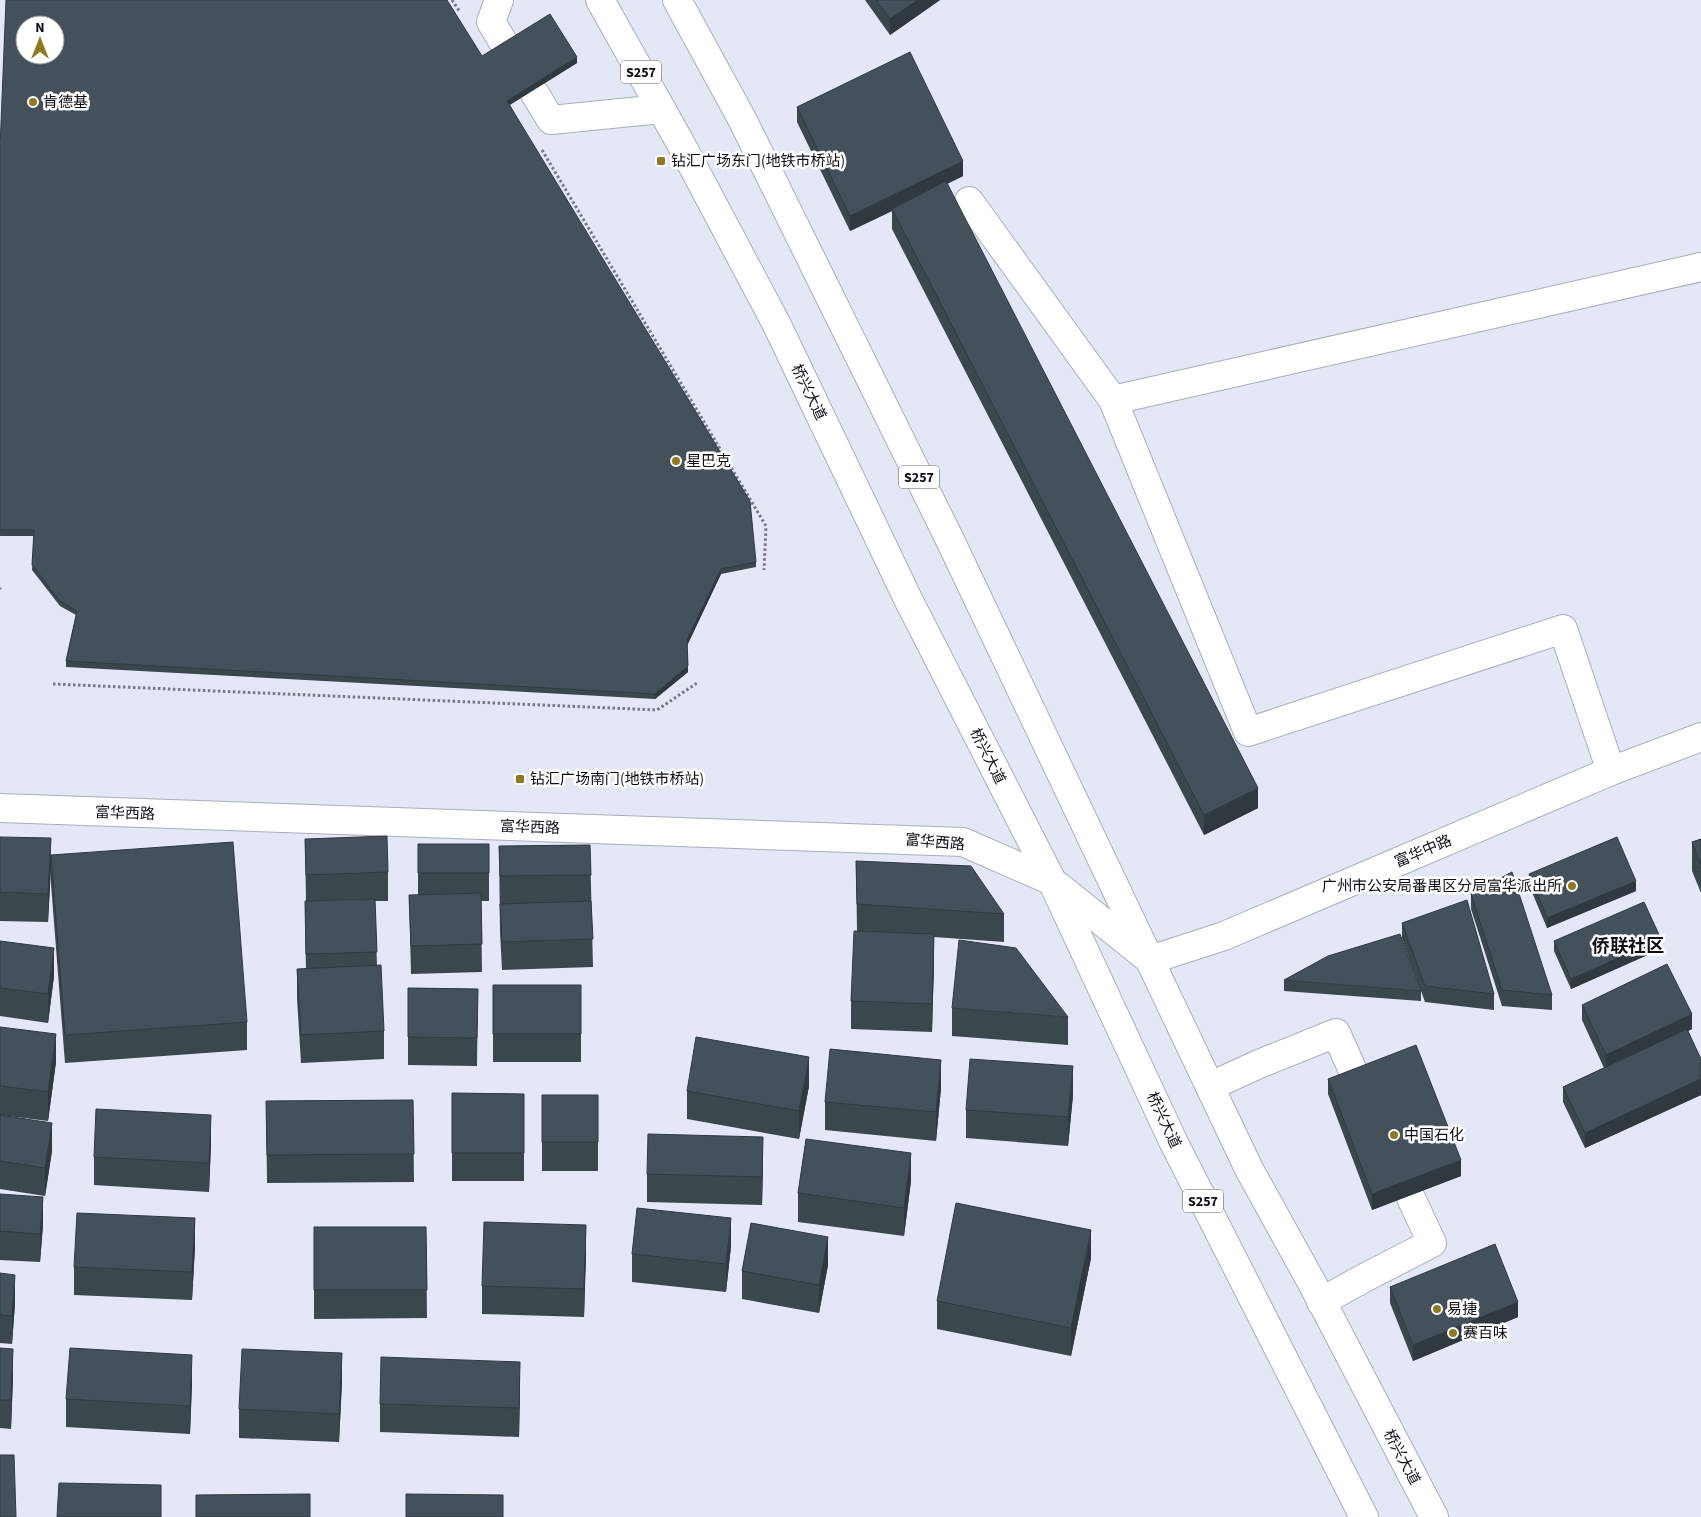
<svg xmlns="http://www.w3.org/2000/svg" width="1701" height="1517" font-family="'Source Sans 3','Noto Sans SC',sans-serif">
  <style>
    .lines { fill: none; stroke-linecap: round; stroke-linejoin: round }
    .minor-casing { stroke: #a9aebc; stroke-width: 30 }
    .major-casing { stroke: #a9aebc; stroke-width: 30 }
    .path { stroke: #767983; stroke-width: 3; stroke-dasharray: 2.5 2.5; stroke-linecap: butt }
    .minor { stroke: #fff; stroke-width: 28 }
    .major { stroke: #fff; stroke-width: 28 }
    .wall { fill: #3b464d }
    .shaded-wall { fill: #30393f }
    .building { fill: #45515a; stroke: #30393f; fill-rule: evenodd }
    .poi-dot { fill: #8c7b21; stroke: #fff; stroke-width: 2 }
    .labels { text-anchor: middle; stroke-width: 5; stroke-linejoin: round; paint-order: stroke }
    .shield { fill: #fff; stroke: #56565a; stroke-width: 1 }
    .shield-label { font-size: 14px; font-weight: bold; fill: #0d0e13 }
    .poi-label { font-size: 15px; fill: #0d0e13; stroke: #fff; text-anchor: start }
    .street-label { font-size: 15px; fill: #0d0e13; stroke: #fff }
    .quarter-label { font-size: 18px; font-weight: bold; fill: #0d0e13; stroke: #fff }
  </style>
  <rect width="100%" height="100%" fill="#e3e7f6"/>
  <g class="lines">
    <!-- minor casing -->
    <g class="minor-casing">
      <path id="minor" d="M499,0L491,22L505,45
        M535,94L551,120L661,109
        M969,201L1113,400L1248,732L1563,629L1611,771
        M1113,400L1701,267
        M0,808L963,842L1052,881
        M1211,1086L1259,1064L1336,1033L1358,1082
        M1321,1302L1364,1278L1432,1243L1411,1198"/>
    </g>
    <!-- major casing -->
    <g class="major-casing">
      <path id="major" d="M600,0L681,144L777,325L908,599L1052,881L1173,1141L1364,1517
        M677,0L742,119L950,540L1249,1169L1312,1283L1434,1517
        M1058,886L1145,956
        M1150,960L1224,936L1611,771L1701,737"/>
    </g>
    <!-- path -->
    <path class="path" d="M452,0L460,12
      M542,150L766,526L764,570
      M0,588L1,589
      M53,684L657,710L697,683"/>
    <!-- minor -->
    <use href="#minor" class="minor"/>
    <!-- major -->
    <use href="#major" class="major"/>
  </g>
  <!-- wall -->
  <path class="wall" d="M865,0H940L890,35Z
    M482,56L577,63L510,105L756,562V567L721,574L687,645L688,672L655,699L66,667V661L76,615L60,606L32,570L34,536H0V148Z
    M797,107L963,176L947,184L1258,808L1204,835L892,229V211L850,231L797,122Z
    M0,837L51,867L48,922L0,921Z
    M305,839L388,872V901H375L377,966L384,1031V1059L301,1063L297,998V969H306L305,930V901H306Z
    M1701,839V893L1692,871V842Z
    M418,844H489V901H481L482,972L411,974L409,895H418Z
    M590,845L593,967L502,970L500,932L499,846Z
    M51,855L247,1022V1050L65,1063L51,884Z
    M856,861L1004,914V942L934,937V962L932,1032L851,1029V1001L857,932Z
    M1529,874L1636,891L1547,928L1529,885Z
    M1471,894L1552,995V1010L1502,1006L1471,909Z
    M1402,923L1494,994V1010L1425,1002L1402,938Z
    M0,941L54,976L48,1023L0,1016Z
    M1554,941L1661,949L1571,989L1554,951Z
    M1284,980L1421,991V1001L1284,991Z
    M493,985H581V1062H493Z
    M408,988L478,989L477,1066L408,1065Z
    M1582,1005L1692,1029L1688,1031L1701,1059V1095L1585,1148L1563,1102V1087L1604,1068L1582,1020Z
    M952,1008L1068,1017V1045L952,1036Z
    M0,1027L56,1062L48,1121L0,1115Z
    M1328,1079L1461,1176L1372,1210L1328,1094Z
    M809,1086L799,1139L687,1119V1091Z
    M941,1088L936,1141L825,1130V1102Z
    M452,1093L524,1094V1181H452Z
    M542,1095H598V1171H542Z
    M1073,1095L1068,1146L966,1138V1110Z
    M413,1100L414,1182L267,1183L266,1101Z
    M0,1115L52,1151L45,1196L0,1189Z
    M211,1143L209,1192L94,1185V1157Z
    M763,1165L762,1205L647,1202V1174Z
    M911,1181L904,1236L798,1222V1193Z
    M0,1194L43,1225L40,1262L0,1260Z
    M314,1227H426L427,1318L314,1319Z
    M731,1246L726,1292L632,1282V1254Z
    M195,1247L192,1300L74,1295V1267Z
    M586,1253L584,1317L482,1314V1286Z
    M1091,1258L1071,1356L937,1329V1301Z
    M828,1265L819,1313L742,1299V1271Z
    M0,1273L15,1303L12,1344L0,1343Z
    M1390,1287L1518,1317L1413,1361L1390,1303Z
    M0,1348L13,1377L11,1429L0,1428Z
    M342,1381L339,1442L239,1438V1409Z
    M192,1383L190,1434L66,1427V1399Z
    M520,1390L519,1437L380,1432V1404Z"/>
  <!-- shaded-wall -->
  <path class="shaded-wall" d="M918,0H940L890,35V19Z
    M577,57V63L507,106V101Z
    M963,161V176L893,210L892,209V211L850,231V216Z
    M721,569V574L687,646V640Z
    M688,666V672L655,699V694Z
    M1258,788V808L1204,835V815Z
    M51,838V867L48,922V894Z
    M1636,881V891L1547,928V918Z
    M934,934V962L932,1032V1004Z
    M1661,939V949L1571,989V979Z
    M54,948V976L48,1023V994Z
    M1692,1014V1029L1606,1070V1055Z
    M56,1034V1062L48,1121V1092Z
    M809,1057V1086L799,1139V1111Z
    M941,1060V1088L936,1141V1112Z
    M1073,1066V1095L1068,1146V1117Z
    M1701,1079V1095L1585,1148V1133Z
    M211,1115V1143L209,1192V1163Z
    M52,1123V1151L45,1196V1168Z
    M763,1137V1165L762,1205V1177Z
    M911,1153V1181L904,1236V1208Z
    M1461,1160V1176L1372,1210V1194Z
    M43,1197V1225L40,1262V1234Z
    M195,1218V1247L192,1300V1272Z
    M731,1218V1246L726,1292V1264Z
    M586,1225V1253L584,1317V1289Z
    M1091,1230V1258L1071,1356V1328Z
    M828,1237V1265L819,1313V1285Z
    M15,1275V1303L12,1344V1316Z
    M1518,1302V1317L1413,1361V1345Z
    M13,1349V1377L11,1429V1400Z
    M342,1353V1381L339,1442V1414Z
    M192,1355V1383L190,1434V1406Z
    M520,1362V1390L519,1437V1408Z"/>
  <!-- building -->
  <path class="building" d="M6,0H447L482,56L550,14L577,57L507,101L750,501L756,562L721,569L687,640L688,666L655,694L66,661L77,611L60,601L32,565L34,530H0V148ZM25,25H55V55H25Z
    M876,0H918L890,19Z
    M910,52L963,161L850,216L797,107Z
    M946,181L1258,788L1204,815L892,209Z
    M387,836L388,872L306,875L305,839Z
    M0,837L51,838L48,894L0,892Z
    M1617,837L1636,881L1547,918L1529,874Z
    M1701,839V865L1692,842Z
    M233,842L247,1022L65,1035L51,855Z
    M418,844H489V873H418Z
    M590,845L591,875L500,876L499,846Z
    M856,861L971,866L1004,914L857,904Z
    M1512,872L1552,995L1502,990L1471,894Z
    M481,893L482,944L411,946L409,895Z
    M375,899L377,952L306,954L305,901Z
    M1467,900L1494,994L1425,986L1402,923Z
    M591,901L593,939L502,942L500,904Z
    M1644,902L1661,939L1571,979L1554,941Z
    M854,931L934,934L932,1004L851,1001Z
    M1400,934L1421,991L1284,980L1328,956Z
    M959,940L1016,948L1068,1017L952,1008Z
    M0,941L54,948L48,994L0,988Z
    M1667,964L1692,1014L1606,1055L1582,1005Z
    M381,965L384,1031L301,1035L297,969Z
    M493,985H581V1034H493Z
    M408,988L478,989L477,1038L408,1037Z
    M0,1027L56,1034L48,1092L0,1086Z
    M1687,1029L1701,1059V1079L1585,1133L1563,1087Z
    M696,1037L809,1057L799,1111L687,1091Z
    M1416,1045L1461,1160L1372,1194L1328,1079Z
    M830,1049L941,1060L936,1112L825,1102Z
    M970,1059L1073,1066L1068,1117L966,1110Z
    M452,1093L524,1094V1153H452Z
    M542,1095H598V1142H542Z
    M413,1100L414,1154L267,1155L266,1101Z
    M96,1109L211,1115L209,1163L94,1157Z
    M0,1115L52,1123L45,1168L0,1161Z
    M648,1134L763,1137L762,1177L647,1174Z
    M806,1139L911,1153L904,1208L798,1193Z
    M0,1194L43,1197L40,1234L0,1231Z
    M956,1203L1091,1230L1071,1328L937,1301Z
    M637,1208L731,1218L726,1264L632,1254Z
    M77,1213L195,1218L192,1272L74,1267Z
    M484,1222L586,1225L584,1289L482,1286Z
    M751,1223L828,1237L819,1285L742,1271Z
    M314,1227H426L427,1290H314Z
    M1495,1244L1518,1302L1413,1345L1390,1287Z
    M0,1273L15,1275L12,1316L0,1315Z
    M0,1348L13,1349L11,1400H0Z
    M70,1348L192,1355L190,1406L66,1399Z
    M242,1349L342,1353L339,1414L239,1409Z
    M381,1357L520,1362L519,1408L380,1404Z
    M0,1455H14L16,1517H0Z
    M59,1483L161,1485V1517H57Z
    M310,1494V1517H196V1495Z
    M406,1494L503,1495V1517H406Z"/>
  <!-- markers -->
  <g class="poi-dot">
    <circle cx="33" cy="102" r="5"/>
    <rect x="656" y="156" width="10" height="10" rx="2.5"/>
    <circle cx="676" cy="461" r="5"/>
    <rect x="515" y="774" width="10" height="10" rx="2.5"/>
    <circle cx="1572" cy="886" r="5"/>
    <circle cx="1394" cy="1135" r="5"/>
    <circle cx="1437" cy="1309" r="5"/>
    <circle cx="1453" cy="1333" r="5"/>
  </g>
  <g class="labels">
    <!-- shield labels -->
    <g class="shield">
      <rect x="621" y="60.5" width="40" height="23" rx="4"/>
      <rect x="899" y="465.5" width="40" height="23" rx="4"/>
      <rect x="1183" y="1189.5" width="40" height="23" rx="4"/>
    </g>
    <g class="shield-label">
      <text x="641" y="77">S257</text>
      <text x="919" y="482">S257</text>
      <text x="1203" y="1206">S257</text>
    </g>
    <!-- poi labels -->
    <g class="poi-label">
      <text x="43" y="107">肯德基</text>
      <text x="671" y="166">钻汇广场东门(地铁市桥站)</text>
      <text x="686" y="466">星巴克</text>
      <text x="530" y="784">钻汇广场南门(地铁市桥站)</text>
      <text x="1562" y="891" text-anchor="end">广州市公安局番禺区分局富华派出所</text>
      <text x="1404" y="1140">中国石化</text>
      <text x="1447" y="1314">易捷</text>
      <text x="1463" y="1338">赛百味</text>
    </g>
    <!-- street labels -->
    <g class="street-label">
      <text transform="translate(809 392) rotate(64)" y="5">桥兴大道</text>
      <text transform="translate(988 756) rotate(63)" y="5">桥兴大道</text>
      <text transform="translate(125 813) rotate(2)" y="5">富华西路</text>
      <text transform="translate(530 827) rotate(2)" y="5">富华西路</text>
      <text transform="translate(935 842) rotate(5)" y="5">富华西路</text>
      <text transform="translate(1423 851) rotate(-23)" y="5">富华中路</text>
      <text transform="translate(1164 1120) rotate(65)" y="5">桥兴大道</text>
      <text transform="translate(1402 1457) rotate(62)" y="5">桥兴大道</text>
    </g>
    <!-- quarter labels -->
    <g class="quarter-label">
      <text x="1628" y="952">侨联社区</text>
    </g>
  </g>
  <!-- north arrow -->
  <g transform="translate(40 40)"><circle r="24" fill="#ffffff" stroke="#9e9fa1"/>
  <path d="M0-4L9 19L0 12L-9 19Z" fill="#8c7b21"/>
  <text y="-8" font-size="14" font-weight="bold" text-anchor="middle" fill="#0d0e13">N</text>
  </g>
</svg>
